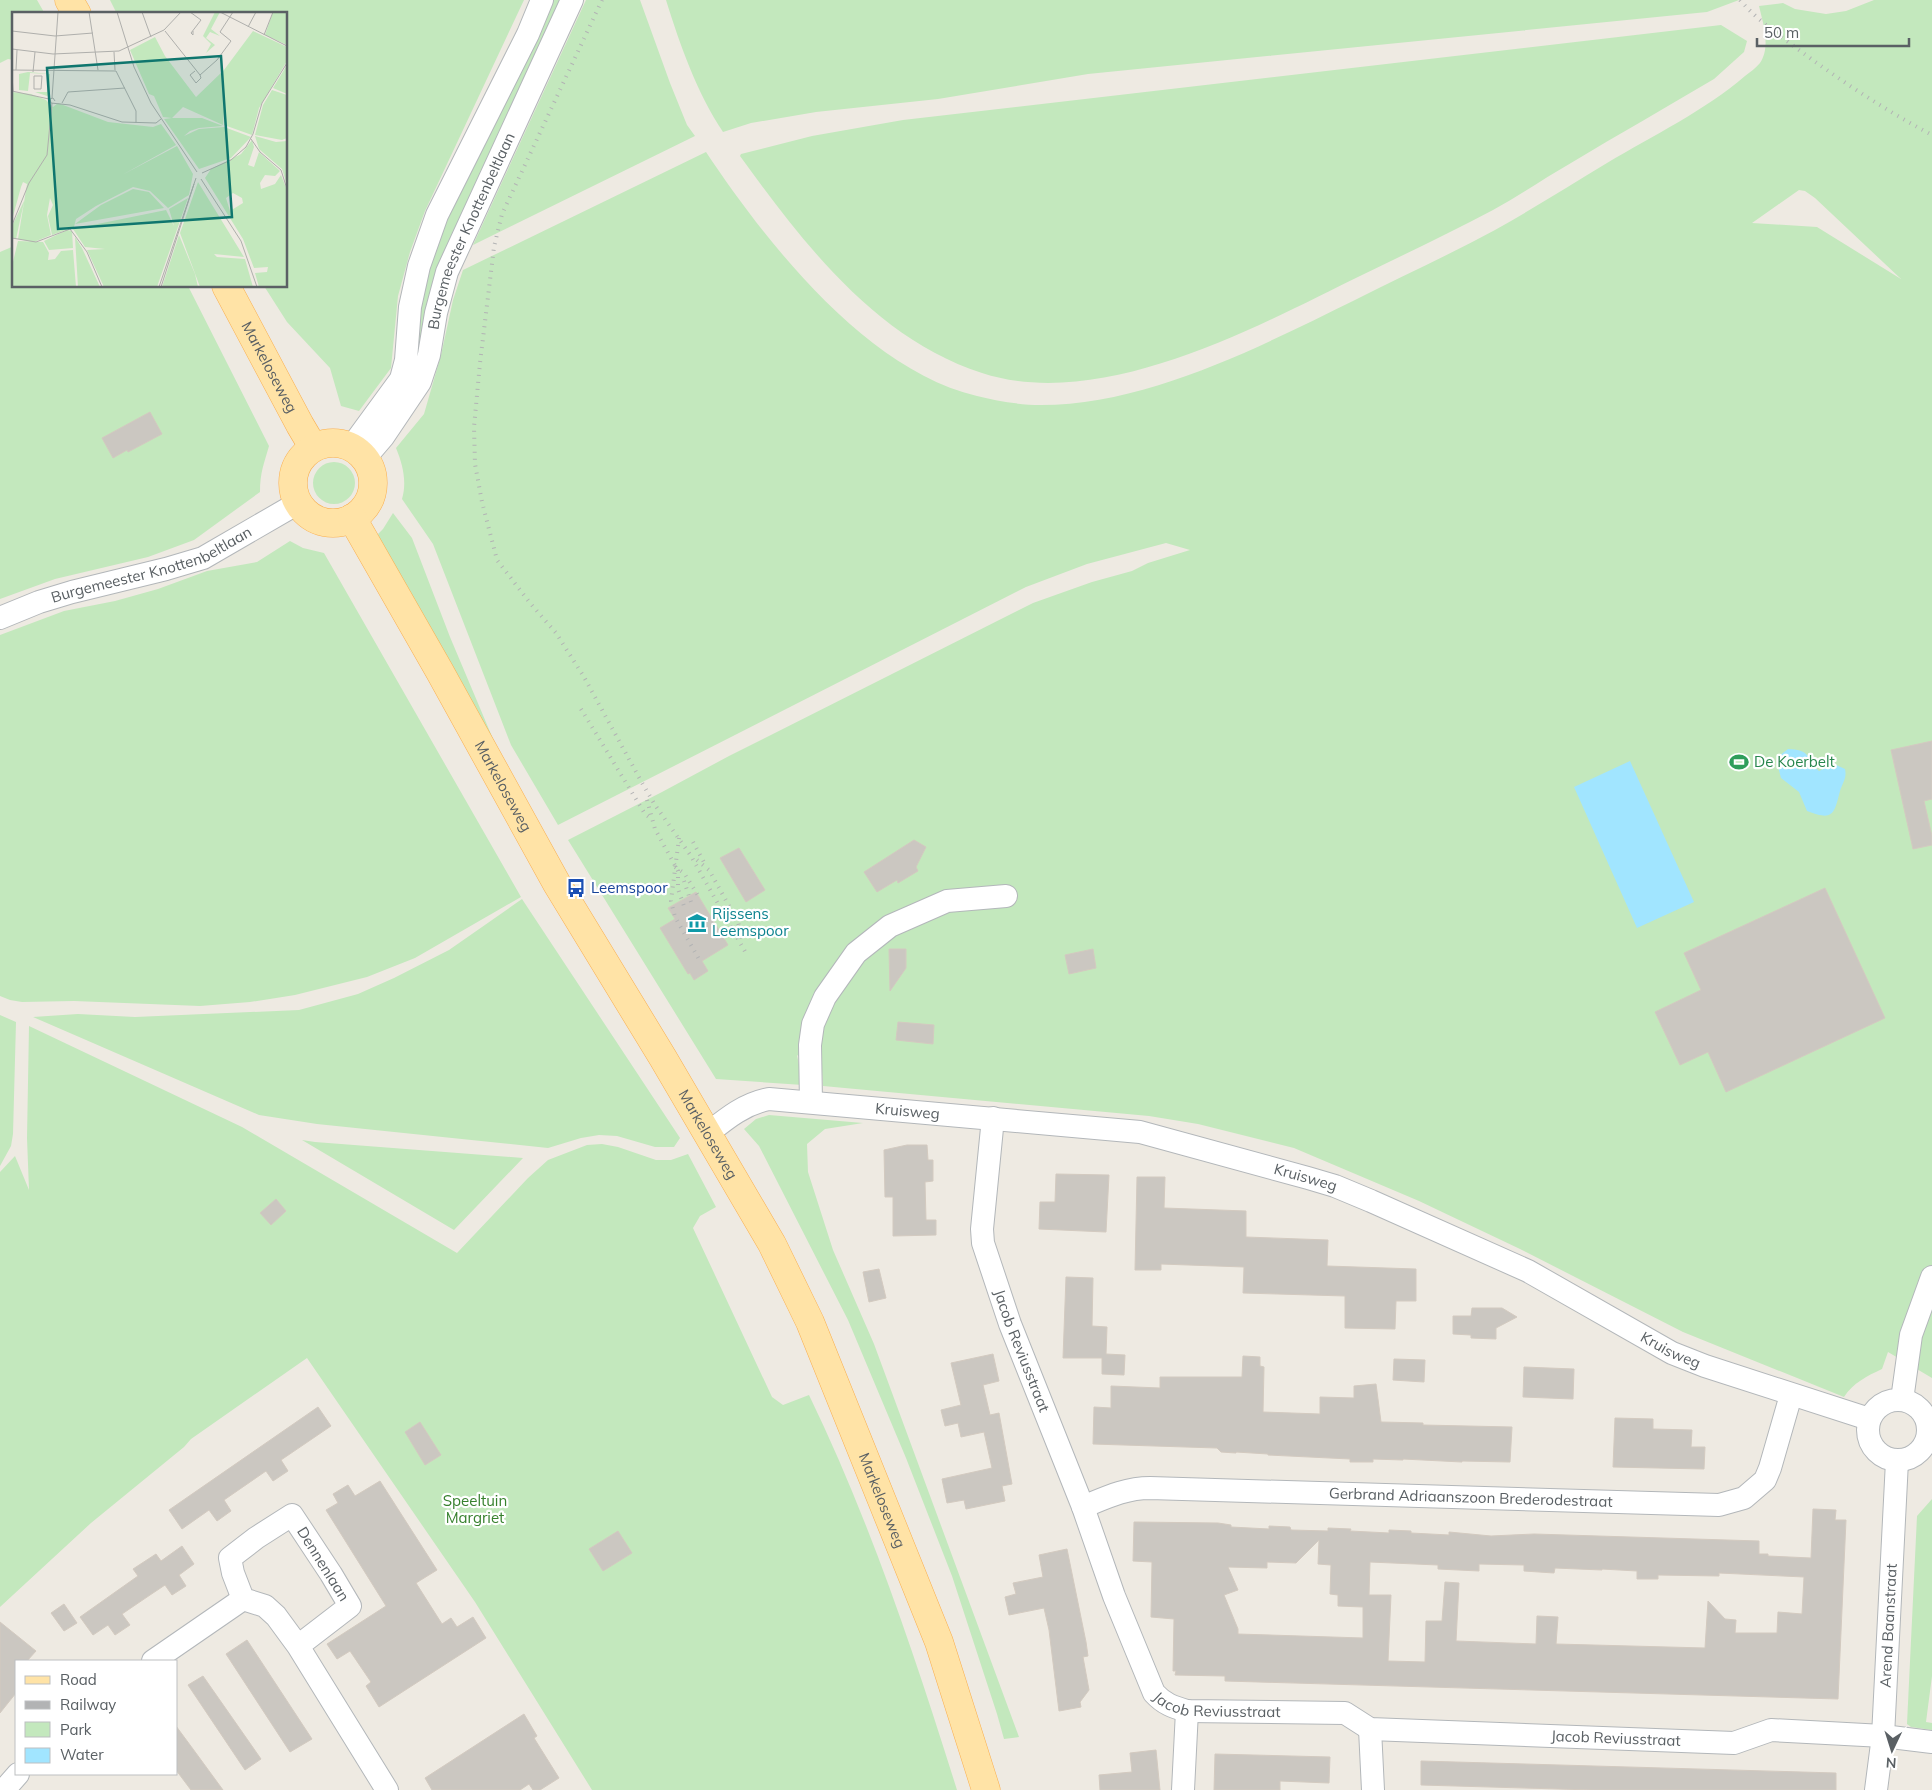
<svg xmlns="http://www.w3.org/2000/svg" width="1932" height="1790" font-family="Mulish,sans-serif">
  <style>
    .green { fill: #c3e8bd; fill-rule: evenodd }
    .water { fill: #a1e5ff }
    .building { fill: #cbc7c1; stroke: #d3cac0; fill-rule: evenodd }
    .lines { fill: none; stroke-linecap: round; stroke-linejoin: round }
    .minor-casing { stroke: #b3b7ba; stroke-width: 24 }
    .major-casing { stroke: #faaf4f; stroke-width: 29 }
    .minor { stroke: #fff; stroke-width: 22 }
    .major { stroke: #ffe3a6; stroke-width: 28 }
    .rail { stroke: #b2b3b4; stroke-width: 4; stroke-dasharray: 1 6; stroke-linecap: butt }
    .labels { text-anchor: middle; stroke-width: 4.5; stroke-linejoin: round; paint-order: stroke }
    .street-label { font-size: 15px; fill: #5a6064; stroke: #fff }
    .leisure-label { font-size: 15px; fill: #27864d; stroke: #fff; text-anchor: start }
    .transit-label { font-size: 15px; fill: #164399; stroke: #fff; text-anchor: start }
    .culture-label { font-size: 15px; fill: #0d838f; stroke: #fff; text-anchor: start }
    .park-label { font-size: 15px; fill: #37812e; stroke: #fff }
    .inset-road { fill: none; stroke: #afafac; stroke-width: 1 }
    .view { fill: #0f766e; fill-opacity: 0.15; stroke: #0f766e; stroke-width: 2.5 }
    .inset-edge { fill: none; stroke: #5a6064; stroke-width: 2.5 }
  </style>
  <rect width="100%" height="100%" fill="#eeeae2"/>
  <!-- green -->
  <path class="green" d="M0,0H37L45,14H14V60L8,59L0,63Z
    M110,0H524L425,211L410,252L398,296L391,368L359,411L341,406L330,368L287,322L264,286H286V14H117Z
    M546,0H565L420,349L413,361L428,258Z
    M586,0H640L670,83L687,125L695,136L473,245Z
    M666,0H1739L1707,12L1088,74L938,99L816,112L751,123L723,132C697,93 680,45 666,0Z
    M1874,0H1932V1378L1888,1352L1882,1369C1867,1376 1853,1383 1844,1397L1683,1332L1520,1249L1419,1201L1294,1148L1198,1124L1149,1116L823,1086L822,1070L812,1066L797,1055L803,1085L716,1079L568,840L662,792L729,756L1033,603L1092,582L1132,571L1148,563L1190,550L1166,543L1087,564L1026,587L558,825L511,745L433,544L402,499C407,482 403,465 396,448L424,414L441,355L453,300L463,270L706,152C766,242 866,370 977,396C997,401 1020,405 1041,405C1148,405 1261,346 1355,300C1402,276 1449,255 1495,230C1533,209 1570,185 1607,163C1654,135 1704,111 1745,76C1750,72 1756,68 1760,63C1771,47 1763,23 1759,6L1783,3L1795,9L1826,14L1846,11ZM1799,190L1805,191L1815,198L1901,279L1817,227L1752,223Z
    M1721,25L1747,41L1744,52L1714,79C1667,107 1619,134 1571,163C1545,178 1520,195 1493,210C1450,233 1405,254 1360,276C1256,327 1101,412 982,373C876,339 803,243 740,156L741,154L812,136L903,120Z
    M14,246V286H188L269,446C264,464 260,472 260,492L194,540L148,557L55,579L0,599V252Z
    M313 483a21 21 0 1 1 42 0a21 21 0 1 1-42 0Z
    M393,513L412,538L450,637L496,746L393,570L378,534L383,529Z
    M290,541L303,548L324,553L521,897L415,958L367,977L295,995L250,1002L200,1006L74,1001L22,1002L10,1000L0,996V635L64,611L115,601L158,589L207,571L257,562Z
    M522,899L680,1138L674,1147H655L617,1136L599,1135L581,1138L548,1148L317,1124L259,1115L33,1017L78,1014L135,1017L299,1010L358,994L394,978L449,950Z
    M0,1015L16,1022L13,1134L11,1146L0,1166Z
    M29,1026L242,1127L457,1253L528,1178L548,1160L587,1145L602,1144L618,1147L656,1160H671L688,1154L716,1207L700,1216L693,1228L772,1397L783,1405L809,1395C870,1521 915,1656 957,1790H592L475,1602L307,1358L191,1439L184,1447L91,1523L0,1607V1172L15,1156L29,1190L27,1138Z
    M769,1115L863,1123L825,1129L807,1144L808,1172L833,1250L874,1344L1019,1737L1004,1739L997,1714L952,1576L906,1458L848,1320L759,1146L744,1129L756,1119Z
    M302,1140L315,1142L523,1158L454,1230Z
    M1932,1499V1676L1926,1722L1932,1723V1730L1911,1727L1907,1724L1917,1516Z"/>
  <!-- water -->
  <path class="water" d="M1788,749C1814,750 1804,759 1819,771L1834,764L1845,769C1847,778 1843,782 1840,791C1834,815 1833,821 1807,811L1799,792L1781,778L1778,767L1779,756Z
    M1630,761L1694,902L1637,928L1574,787Z"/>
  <!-- building -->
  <path class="building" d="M150,412L162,434L128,452L127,450L113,458L102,438Z
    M1932,741V799L1924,801L1932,836V845L1913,849L1891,750Z
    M914,840L926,847L916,867L918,871L898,883L897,880L877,892L864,872Z
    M739,848L765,890L746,902L720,858Z
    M1825,888L1885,1018L1726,1092L1708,1052L1680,1065L1655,1012L1701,990L1684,953Z
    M696,892L728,945L702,961L708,971L694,980L690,973L688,974L660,928L675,919L668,908Z
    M889,949H906V968L890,991Z
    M1093,949L1096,968L1069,974L1065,955Z
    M898,1022L934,1025L933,1044L896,1040Z
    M907,1145H927L928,1160H933V1181L925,1182L926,1220H936V1235L893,1236V1197H885L884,1150Z
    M1056,1174L1109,1175L1106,1232L1039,1229L1040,1202H1055Z
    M1137,1177H1165L1164,1208L1246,1211V1237L1328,1240L1327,1266L1416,1269V1301H1396L1395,1329L1345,1328V1296L1243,1293L1244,1267L1161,1264V1270H1135Z
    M276,1199L286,1211L271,1225L260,1213Z
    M879,1269L886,1298L869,1302L863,1272Z
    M1066,1277L1093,1278L1092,1326L1107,1327L1106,1354L1125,1355L1124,1375L1102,1374V1358H1063Z
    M1472,1308H1502L1517,1317L1496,1328V1339L1471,1338V1335L1453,1334V1316H1471Z
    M993,1354L999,1381L983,1385L990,1415L999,1413L1012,1484L1002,1486L1005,1501L966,1509L964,1500L947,1503L942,1479L992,1468L984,1432L961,1437L958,1423L945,1426L941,1410L961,1405L951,1363Z
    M1243,1356L1260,1357V1366L1264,1367L1263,1412L1320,1414V1397L1354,1398V1386L1376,1384L1381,1422L1423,1423V1425L1512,1427L1510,1462L1462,1461V1462L1403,1459V1460L1373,1459V1462H1350V1459L1268,1455V1454L1236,1452V1453L1221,1452L1217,1448L1093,1444L1094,1407L1111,1408V1386L1160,1388V1377H1242Z
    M1394,1359L1425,1360L1424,1382L1393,1380Z
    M1524,1367L1574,1369L1573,1399L1523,1397Z
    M318,1407L331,1426L281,1460L288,1471L273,1481L266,1471L224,1500L231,1511L217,1521L209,1510L182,1529L169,1510Z
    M1615,1418L1653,1419V1429L1692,1430L1691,1447H1705L1704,1469L1613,1467Z
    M420,1422L441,1455L425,1465L405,1432Z
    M380,1481L437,1570L416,1583L442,1624L451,1618L457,1627L473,1617L486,1638L379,1707L366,1686L371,1682L350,1651L337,1659L327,1644L386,1606L326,1510L338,1503L333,1494L348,1485L355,1496Z
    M1813,1509L1836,1510L1835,1520H1846L1838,1699L1225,1681V1676L1175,1675L1176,1671H1173L1174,1619L1151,1617L1152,1562L1133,1561L1134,1522L1218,1523L1231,1525V1527L1269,1529V1526L1290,1527L1291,1530L1328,1531V1528L1351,1529L1350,1531L1389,1533V1530L1411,1531V1533L1449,1535V1532L1491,1536L1534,1534L1759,1541V1554H1768V1556L1811,1558ZM1319,1540L1318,1564L1331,1565L1330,1594L1338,1595V1606L1363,1607V1638L1238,1634V1629L1224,1595L1238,1590L1228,1567L1267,1568V1562L1296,1563ZM1370,1562L1438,1565V1569L1479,1571V1564L1524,1565V1571L1554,1573L1555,1568L1602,1570V1569L1637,1571V1579H1658V1575L1719,1576V1573L1804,1577L1802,1614L1778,1612L1777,1633H1735L1736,1620L1725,1619L1708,1601L1705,1648L1556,1644L1558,1617L1537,1616L1536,1644L1456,1641L1459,1583L1445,1582L1442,1621H1426L1425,1662L1388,1661L1391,1595H1369Z
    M618,1531L632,1553L603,1571L589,1549Z
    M182,1546L194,1564L179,1575L186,1586L172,1595L165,1585L150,1595L122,1614L130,1625L115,1635L108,1625L93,1635L80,1617L138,1576L133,1569L156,1554L161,1561Z
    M1067,1549L1086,1642L1088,1656L1083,1657L1089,1690L1080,1702L1081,1707L1059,1711L1049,1630L1044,1608L1009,1615L1005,1597L1016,1594L1013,1583L1043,1577L1039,1555Z
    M64,1604L77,1623L64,1631L51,1613Z
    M0,1622L36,1651L27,1661H16V1693L0,1713Z
    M247,1640L312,1739L290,1752L226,1654Z
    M203,1676L261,1759L245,1770L188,1685Z
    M524,1714L537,1736L534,1738L559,1778L540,1790H533L529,1784L520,1790H432L425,1778Z
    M176,1726L193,1749L223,1790H191L176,1770Z
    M1156,1750L1160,1790H1100L1099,1775L1132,1772L1130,1753Z
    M1215,1754L1330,1757L1329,1783L1280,1781V1790H1214Z
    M1421,1761L1836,1773V1790H1592L1421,1785Z"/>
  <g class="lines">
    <!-- minor casing -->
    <g class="minor-casing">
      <g id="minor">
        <path d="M352,446L401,379L406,360L410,307L419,266L437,215L528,34L542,0"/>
        <path id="s1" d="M365,458L383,437L420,382L429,355L436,313L447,272L572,0"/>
        <path id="s2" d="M0,618L39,602L72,592L166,569L203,558L298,503"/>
        <path d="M811,1102L810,1045L813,1024L825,997L856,953L890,926L947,901L1006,896"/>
        <path id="s3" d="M993,1118L982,1229L983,1243L1010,1324L1083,1507L1114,1596L1154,1693C1164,1704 1173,1707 1187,1711L1345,1713L1370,1729L1734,1743L1771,1730L1883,1736L1932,1742"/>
        <path id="s4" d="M707,1134C727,1118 744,1104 769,1099L1140,1132L1308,1178L1335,1186L1371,1201L1528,1271L1672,1353L1705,1366L1869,1419"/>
        <circle cx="1898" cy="1430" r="30"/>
        <path d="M1902,1400L1911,1335L1932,1277"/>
        <path id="s5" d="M1083,1507C1105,1498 1125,1488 1150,1488L1719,1505L1744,1498L1765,1480L1770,1468L1791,1395"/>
        <path d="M298,1646L350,1606L331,1574L292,1515L256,1538L230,1558L233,1573L243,1599L265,1606L276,1616L298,1646L387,1790"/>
        <path d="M153,1661L243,1599"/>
        <path d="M1370,1729L1373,1790"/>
        <path d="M4,1790L18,1774"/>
        <path d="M1183,1790L1187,1711"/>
        <path id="s6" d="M1876,1790L1883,1736L1897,1461"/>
      </g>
    </g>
    <!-- major casing -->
    <g class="major-casing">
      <g id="major">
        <path d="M69,0L77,14"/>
        <path id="s7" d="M226,286L300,425L313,447"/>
        <circle cx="333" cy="483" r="40"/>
        <path id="s8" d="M352,518L440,672L557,884L663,1058L772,1244L810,1322L939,1642L986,1790"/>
      </g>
    </g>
    <!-- minor -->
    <use href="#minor" class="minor"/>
    <!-- major -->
    <use href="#major" class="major"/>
    <!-- rail -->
    <path class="rail" d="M602,0L502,214L494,247L480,363L474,427L475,464L482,502L497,560L530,603L556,633L584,677L641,781L655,805L691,856L747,955
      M1740,0C1757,20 1778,34 1799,50C1841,81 1885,110 1932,135
      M581,709L645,814L653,820
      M647,800L655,829L678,871V889L684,906
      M679,838L671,901L675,917L700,961
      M693,842L706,866
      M697,860L709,870L738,922L742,939
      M675,867L684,873L699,897
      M684,881L691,902"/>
  </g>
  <!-- icons -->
  <defs>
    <g id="stadium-bare" transform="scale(1.5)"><path d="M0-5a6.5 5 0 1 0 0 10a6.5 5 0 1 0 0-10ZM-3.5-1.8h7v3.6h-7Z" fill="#2e9e5b" stroke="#fff" stroke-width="2.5" paint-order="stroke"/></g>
    <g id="bus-bare" transform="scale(1.5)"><path d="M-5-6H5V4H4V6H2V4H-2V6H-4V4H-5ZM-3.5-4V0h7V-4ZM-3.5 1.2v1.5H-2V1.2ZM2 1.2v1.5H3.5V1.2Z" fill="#1a4fb4" stroke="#fff" stroke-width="2.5" paint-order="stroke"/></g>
    <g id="museum-bare" transform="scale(1.5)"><path d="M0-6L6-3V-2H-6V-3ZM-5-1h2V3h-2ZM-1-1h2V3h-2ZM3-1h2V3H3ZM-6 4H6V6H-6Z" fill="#0f9aa8" stroke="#fff" stroke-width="2.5" paint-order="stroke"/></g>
  </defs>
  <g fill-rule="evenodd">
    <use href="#stadium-bare" x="1739" y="762"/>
    <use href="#bus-bare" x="576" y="888"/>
    <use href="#museum-bare" x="697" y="923"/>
  </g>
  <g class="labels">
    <!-- street labels -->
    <g class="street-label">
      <text dy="5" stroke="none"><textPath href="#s1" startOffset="254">Burgemeester Knottenbeltlaan</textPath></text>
      <text dy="5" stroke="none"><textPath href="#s7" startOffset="92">Markeloseweg</textPath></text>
      <text dy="5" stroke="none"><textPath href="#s2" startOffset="161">Burgemeester Knottenbeltlaan</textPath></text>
      <text dy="5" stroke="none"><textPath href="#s8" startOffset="308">Markeloseweg</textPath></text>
      <text dy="5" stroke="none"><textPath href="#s4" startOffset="211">Kruisweg</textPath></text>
      <text dy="5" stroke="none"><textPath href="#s8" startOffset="712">Markeloseweg</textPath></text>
      <text dy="5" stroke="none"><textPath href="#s4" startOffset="616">Kruisweg</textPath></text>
      <text dy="5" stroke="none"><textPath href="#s3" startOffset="240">Jacob Reviusstraat</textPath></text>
      <text dy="5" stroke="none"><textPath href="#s4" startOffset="1021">Kruisweg</textPath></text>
      <text dy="5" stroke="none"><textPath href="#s5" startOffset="391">Gerbrand Adriaanszoon Brederodestraat</textPath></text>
      <text dy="5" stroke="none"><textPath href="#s8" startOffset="1118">Markeloseweg</textPath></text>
      <text transform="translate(323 1564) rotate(58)" y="5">Dennenlaan</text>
      <text dy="5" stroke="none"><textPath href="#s6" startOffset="165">Arend Baanstraat</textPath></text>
      <text dy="5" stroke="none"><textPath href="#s3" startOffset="674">Jacob Reviusstraat</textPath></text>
      <text dy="5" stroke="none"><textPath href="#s3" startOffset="1079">Jacob Reviusstraat</textPath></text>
    </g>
    <!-- leisure labels -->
    <g class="leisure-label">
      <text x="1754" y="767">De Koerbelt</text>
    </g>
    <!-- transit labels -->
    <g class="transit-label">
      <text x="591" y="893">Leemspoor</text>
    </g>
    <!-- culture labels -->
    <g class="culture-label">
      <text x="712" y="919">Rijssens<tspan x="712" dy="17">Leemspoor</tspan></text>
    </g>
    <!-- park labels -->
    <g class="park-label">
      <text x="475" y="1506">Speeltuin<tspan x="475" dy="17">Margriet</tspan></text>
    </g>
  </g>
  <!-- overview -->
  <g transform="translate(12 12)">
    <rect width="275" height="275" fill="#eeeae2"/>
    <path d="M203,0H208L199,17L208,24L198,20L194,26L203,33L194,41L199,32L191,24ZM261,0H275V33L253,23ZM241,19L275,35V49L247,96L240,123L212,113L211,100V113L171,95L160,106H190L211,114L187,116L178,119L172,124L187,117L212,115L239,125L219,146L187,157L152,107L160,106L151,105L142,84L137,82L118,38L143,25L153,44L184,85L212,58ZM275,53V82L261,76ZM16,60L38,62V81L35,84L23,80H35L36,62L18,61L16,79L7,78V62ZM260,78L275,83V126L270,128L243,123L251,93ZM0,80L19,82L34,88L41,95L46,91L96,110L141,115L149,112L164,133L110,163L165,134L181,162L177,183L156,196L138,179L121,175L84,194L64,207L62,215L40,223L36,204L41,193L38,186L35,203L39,223L22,230L6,227L15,172L11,170L9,175L0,208ZM243,124L264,130L275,129V173L270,157L247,137ZM240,128L242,135L236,153L242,155L247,140L268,159L263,164L253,163L248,171L249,177L263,172L269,163L275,178V275H247L243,261L255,260L256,255L242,256L231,227L193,166L199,157L229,142ZM221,181L230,186L231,191L218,199L214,186ZM186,170L232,245L202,242L205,245L233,247L241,275H188L168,221ZM121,177L137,180L152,196L63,212L89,193ZM176,186L145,275H92L75,238L93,237L73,235L61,217L154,198L162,214L157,197ZM12,189V190L4,227L0,225V214ZM55,218L60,219L61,236L37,238L32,229ZM167,223L183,262L186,275H150ZM63,225L70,236L88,275H66ZM6,229L31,230L37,241L36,248L43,247L49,239L61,238L64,275H0V254Z" fill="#c3e8bd" fill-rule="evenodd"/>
    <path class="inset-road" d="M29,0H69M77,0L86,58M105,0L122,55L139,91L185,160M130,0L139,25M178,0L189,8L179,21L181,23V19M208,0L275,34M236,15L244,0M0,19L43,24L81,21M153,19L188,63L189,66L184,71L178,63L183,59M252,23L261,0M0,37L41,42L107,39L152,18L169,0M102,40L103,58M0,58L104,59L124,99V111M4,58L5,38M21,60L23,40M0,62L1,79M188,63L205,48L219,29L208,20L221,0M22,64H30L29,77H22ZM0,79L37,87M40,86L46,0M43,89L41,86L38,87L39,91L58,93L110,110L144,111L149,107M50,91L56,80L113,76M239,127L248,140L269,158L275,177M190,161L219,148L234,135L241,122L250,91L275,51M189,167L229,229L245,275M0,213L17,171L35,143L40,91M0,226L24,230L58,217L75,240L90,275M147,275L184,166M149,275L182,172"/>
    <path class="view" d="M209,44L220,205L46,217L35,56Z"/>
    <rect width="275" height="275" class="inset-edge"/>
  </g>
  <!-- legend -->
  <rect x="15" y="1660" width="162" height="115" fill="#ffffff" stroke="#bdbfc1"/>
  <rect x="25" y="1676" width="25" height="8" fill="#ffe3a6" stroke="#bdbfc1"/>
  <text x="60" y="1685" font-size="15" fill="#5a6064">Road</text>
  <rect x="25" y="1701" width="25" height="8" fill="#b2b3b4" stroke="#bdbfc1"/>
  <text x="60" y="1710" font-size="15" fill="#5a6064">Railway</text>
  <rect x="25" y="1722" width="25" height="15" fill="#c3e8bd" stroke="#bdbfc1"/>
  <text x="60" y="1735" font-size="15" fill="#5a6064">Park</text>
  <rect x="25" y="1748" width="25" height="15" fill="#a1e5ff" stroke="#bdbfc1"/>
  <text x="60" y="1760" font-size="15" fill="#5a6064">Water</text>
  <!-- north arrow -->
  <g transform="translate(1892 1750) rotate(184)" stroke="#ffffff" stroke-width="4" paint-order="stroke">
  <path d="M0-4L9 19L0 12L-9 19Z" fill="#5a6064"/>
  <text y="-8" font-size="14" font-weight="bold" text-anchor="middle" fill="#5a6064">N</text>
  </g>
  <!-- scale -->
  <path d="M1757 38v8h152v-8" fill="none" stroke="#5a6064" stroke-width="2.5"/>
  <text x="1764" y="38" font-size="15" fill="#5a6064" stroke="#ffffff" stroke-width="4" paint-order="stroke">50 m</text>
</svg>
